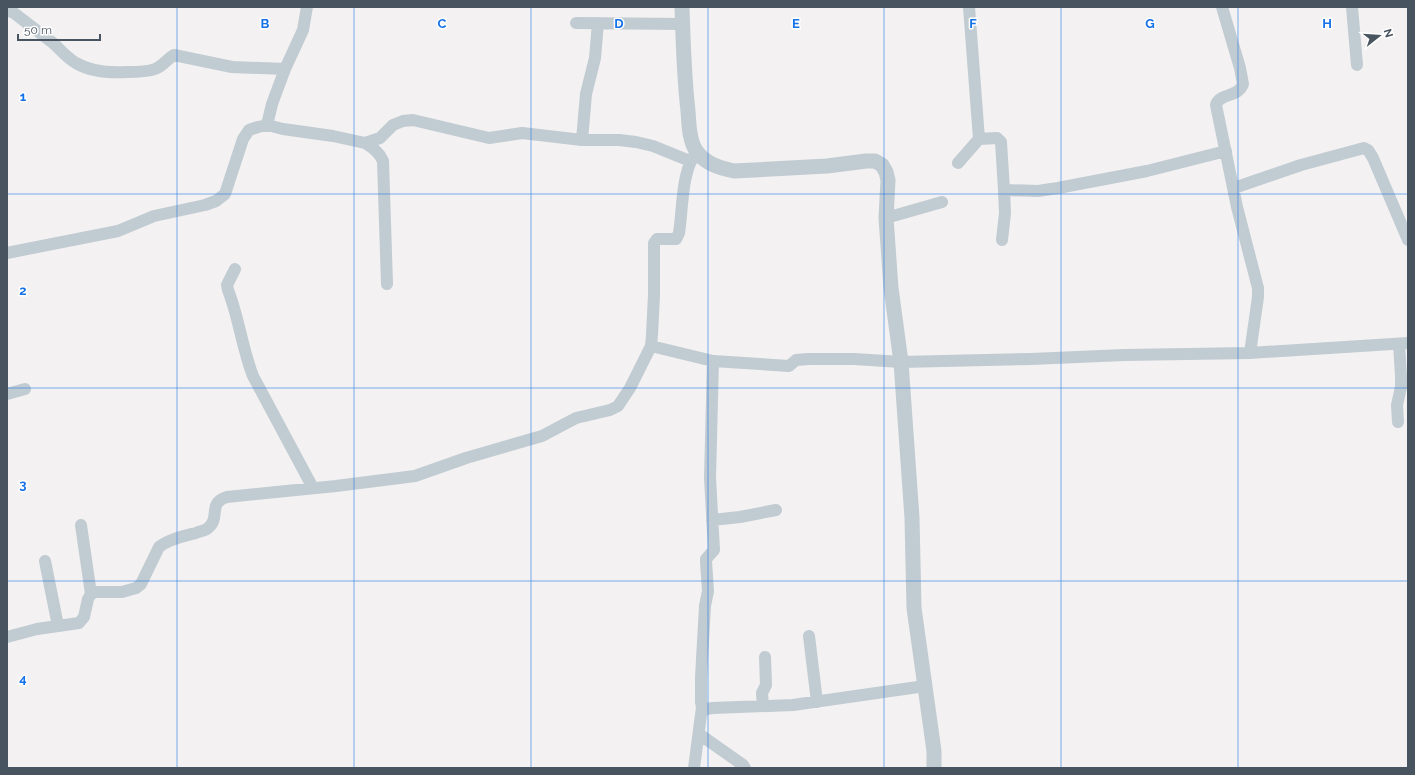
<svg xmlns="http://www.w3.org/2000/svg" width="1415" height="775" font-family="Raleway,sans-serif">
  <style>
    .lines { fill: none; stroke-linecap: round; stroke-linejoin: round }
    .minor { stroke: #c1cbd2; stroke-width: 12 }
    .tertiary { stroke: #c1cbd2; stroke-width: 15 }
    .grid { fill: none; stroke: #1572e8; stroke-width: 1; stroke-opacity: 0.55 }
    .grid-label { font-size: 13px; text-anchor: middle; font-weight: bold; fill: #1572e8; stroke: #fff; stroke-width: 3; stroke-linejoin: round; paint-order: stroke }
  </style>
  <rect width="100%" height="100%" fill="#f3f1f1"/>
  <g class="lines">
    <!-- minor -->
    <path class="minor" d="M1222,7L1240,68L1243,84C1238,98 1219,93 1216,105L1237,207L1258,288V297L1250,353
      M1352,7L1357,65
      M7,10L14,13C27,23 40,33 53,43C61,50 67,58 76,63C91,72 110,73 127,72C136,72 147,72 155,69C163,66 167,59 174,55L232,67L285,69L303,30L307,7
      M576,23L683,24
      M267,125L272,104L285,69
      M979,139L997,138L1001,142L1004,190L1005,213L1002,240
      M582,140L586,94L595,58L598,23
      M365,143C373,148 379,152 383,161L387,284
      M958,163L979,139L969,7
      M1234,188L1301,165L1364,148L1368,150L1373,158L1408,240
      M1004,190L1038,191L1058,188L1147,171L1226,151
      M886,218L942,202
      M7,253L118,231L154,216L205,205L216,201L225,194L243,139L249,130L258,127L267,125L283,129L333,136L365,143L380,138L393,125L403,121L413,120L489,138L522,133L582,140H619L636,142L653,146L690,161
      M235,269L227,285L228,290C239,318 242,348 253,376L313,488
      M651,346L713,361L789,366L796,360L809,359H854L901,362L1031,359L1124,355L1250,353L1408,343
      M713,361L710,478L714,550L706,559V561L708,591L705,606L701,677V702L702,707L706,709L713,708L793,705L925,686
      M7,394L25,389
      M1398,422L1397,405L1401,387V376L1399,344
      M712,520L740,517L776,510
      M81,525L91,594
      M45,561L58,626
      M809,636L817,702
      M7,637L37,629L79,623L84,617L88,599L91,594L96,592H122L136,588L141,584L159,547C169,539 184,536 196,533C200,531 205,531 208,528C221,518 207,503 227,497L336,486L415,476L466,458L542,436L576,418L610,410L618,406L630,388L651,346L652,335L654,295V243L657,239H676L679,233C683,209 681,170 697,152
      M763,706L762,693L766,685L765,657
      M699,734L743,765L745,768
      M694,768L702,707"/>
    <!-- tertiary -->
    <path class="tertiary" d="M682,7C683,42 684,76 688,111C689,124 689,141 697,152C706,164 720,168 734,171L827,166L866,161H875L882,165L886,172L888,180L886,218L891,288L901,362L912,518L914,608L934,751V768"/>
  </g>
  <!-- grid -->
  <path class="grid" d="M177,7V768M354,7V768M531,7V768M708,7V768M884,7V768M1061,7V768M1238,7V768M7,194H1408M7,388H1408M7,581H1408"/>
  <g class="grid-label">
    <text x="265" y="28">B</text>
    <text x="442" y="28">C</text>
    <text x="619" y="28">D</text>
    <text x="796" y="28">E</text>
    <text x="973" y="28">F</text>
    <text x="1150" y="28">G</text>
    <text x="1327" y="28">H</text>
    <text x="23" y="101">1</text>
    <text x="23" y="295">2</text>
    <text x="23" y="489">3</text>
    <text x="23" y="683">4</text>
  </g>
  <!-- border -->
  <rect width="1415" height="775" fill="none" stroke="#48545f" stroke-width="16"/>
  <!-- north arrow -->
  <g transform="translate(1379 36) rotate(73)" stroke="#ffffff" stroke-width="3" paint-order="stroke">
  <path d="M0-3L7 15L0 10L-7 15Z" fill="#48545f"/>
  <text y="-6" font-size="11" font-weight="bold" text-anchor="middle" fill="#48545f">N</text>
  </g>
  <!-- scale -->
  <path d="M18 34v6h82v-6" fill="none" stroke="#48545f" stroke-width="2"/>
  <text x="24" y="34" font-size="12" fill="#48545f" stroke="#ffffff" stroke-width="3" paint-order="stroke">50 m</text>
</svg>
